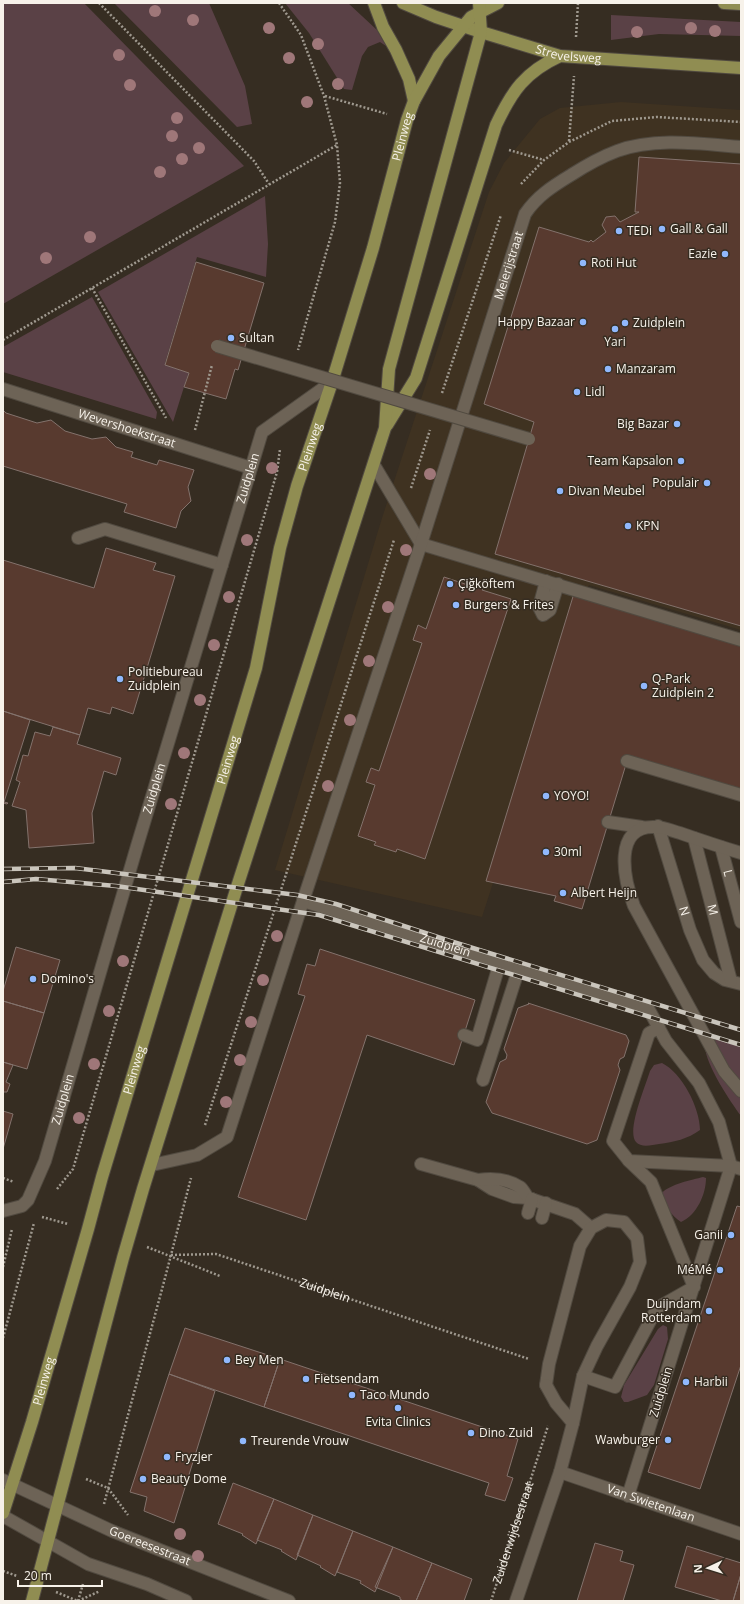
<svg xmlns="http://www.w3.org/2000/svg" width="744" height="1604" font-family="'Open Sans',sans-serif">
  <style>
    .built { fill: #3f3221 }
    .green { fill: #5a4146 }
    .building { fill: #583a2f; stroke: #83726c }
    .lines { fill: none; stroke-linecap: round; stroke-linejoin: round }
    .lane-casing { stroke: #514a40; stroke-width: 14 }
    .street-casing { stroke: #514a40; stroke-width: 14 }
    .primary-casing { stroke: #514a40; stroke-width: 14 }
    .path { stroke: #9f998f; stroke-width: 2.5; stroke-dasharray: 2 2; stroke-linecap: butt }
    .lane { stroke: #6d6356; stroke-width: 12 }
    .street { stroke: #6d6356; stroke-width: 12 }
    .primary { stroke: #908d52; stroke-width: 12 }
    .rail-casing { stroke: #cac5bc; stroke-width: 4.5 }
    .rail { stroke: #362d22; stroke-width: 3; stroke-dasharray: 9; stroke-linecap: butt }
    .street-bridge-casing { stroke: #514a40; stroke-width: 14; stroke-linecap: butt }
    .street-bridge { stroke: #6d6356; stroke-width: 12 }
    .tree { fill: #9f7779 }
    .poi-dot { fill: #90b8fd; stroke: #362d22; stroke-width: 1.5 }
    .labels { text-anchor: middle; stroke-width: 3; stroke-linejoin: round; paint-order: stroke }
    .street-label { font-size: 12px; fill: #f7f2ea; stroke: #362d22 }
    .poi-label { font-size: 12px; fill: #f7f2ea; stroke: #362d22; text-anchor: start }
  </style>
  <rect width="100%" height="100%" fill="#362d22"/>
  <!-- built -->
  <path class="built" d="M621,102L741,110V630L589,585L482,917L275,870L382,518L489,192L504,163L540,119L560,108Z"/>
  <!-- green -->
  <path class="green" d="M3,3H84L244,166L3,304Z
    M114,3H209L245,86L252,124L237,127Z
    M285,3H348L377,30L386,46L380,42L368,47L362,56L352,90L344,89L309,33Z
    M611,15L741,22V36L659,34L611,40Z
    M265,196L268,244L266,277L197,257L165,363L189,371L173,422L98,292Z
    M92,297L157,412L156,419L3,372V347Z
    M716,1040L741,1045V1116C730,1101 706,1065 705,1047L709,1042Z
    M662,1063C682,1073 700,1108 700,1130C688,1139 674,1142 659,1144C652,1145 641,1148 636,1142C626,1131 646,1085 650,1071L654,1065Z
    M703,1177L706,1178C706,1194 697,1215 681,1222C672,1216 662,1204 662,1193C670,1184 692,1180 703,1177Z
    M663,1325L667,1327L668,1339L654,1385L647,1395L628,1402H624L621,1397L624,1385L658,1329Z"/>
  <!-- building -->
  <path class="building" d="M639,157L741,164V626L495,554L534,422L484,404L539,227L589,242L591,240L593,242L606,232L602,225L606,217L615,216L620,222L639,212H635Z
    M196,262L264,283L238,370L235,369L226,399L184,387L189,373L165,365Z
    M3,410L6,413L37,423L51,420L65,431L92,439L106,437L116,447L133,452L131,457L157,465L159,460L194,470L188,487L191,501L181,511L176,528L124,512L127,504L3,466Z
    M106,548L156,563L153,570L175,576L133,714L112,707L110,714L88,708L80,735L3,711V560L94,588Z
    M444,577L477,588L478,585L484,587L482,590L511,599L425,859L397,849L396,852L374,845L376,842L358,836L375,785L366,782L371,768L379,771L422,643L413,640L418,625L426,629Z
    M575,590L741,639V795L627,761L582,909L554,901L556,896L486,881Z
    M3,711L30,720L4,802L8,803L7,804L3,803Z
    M53,727L80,735L77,744L121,758L116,775L104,771L92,813L94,843L29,848L26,810L12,806L20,782L16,780L23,755L28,756L35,732L50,736Z
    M16,947L60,960L44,1013L3,1001V991Z
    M320,949L475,1000L454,1065L367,1035L306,1220L238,1197L305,996L298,994L307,964L315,966Z
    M3,1001L44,1013L27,1069L3,1062Z
    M528,1003L626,1035L629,1041L624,1057L620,1059L618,1065L620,1070L597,1140L587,1144L492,1113L486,1102L500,1062L506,1059L507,1055L504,1049L518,1008L529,1004Z
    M3,1062L13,1065L6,1082L10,1084L7,1092H3Z
    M3,1111L13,1114L3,1149Z
    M737,1206L741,1207V1365L700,1489L648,1472Z
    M185,1328L280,1359L264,1407L169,1374Z
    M280,1359L518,1439L507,1476L513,1478L505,1501L485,1495L489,1483L264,1407Z
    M169,1374L215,1391L174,1523L144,1511L147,1497L130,1492Z
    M233,1483L274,1499L256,1544L242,1535L243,1534L218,1524Z
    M274,1499L313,1515L296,1560L281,1551L282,1550L257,1540Z
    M313,1515L353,1531L335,1576L320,1567L321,1566L297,1555Z
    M353,1531L393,1547L375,1592L360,1583L361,1581L337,1572Z
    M595,1543L623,1551L620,1561L634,1565L623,1601H577Z
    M687,1546L741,1563V1574L733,1601H722L675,1587Z
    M393,1547L432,1563L416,1601H403L400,1599V1597L375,1587Z
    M432,1563L472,1579L464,1601H416Z
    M741,1574V1601H733Z"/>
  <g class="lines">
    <!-- lane casing -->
    <g class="lane-casing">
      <g id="lane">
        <path d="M374,465L421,544"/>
        <path d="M78,538L105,529L222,565"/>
        <path d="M546,581L539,607L543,615L550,610L558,584"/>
        <path d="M627,761L741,795"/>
        <path d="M608,822L642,827"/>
        <path id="s3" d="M658,826L690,930L703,960L714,973L725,980L741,984"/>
        <path id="s4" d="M694,838L731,981"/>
        <path id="s5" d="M721,847L741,922"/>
        <path d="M741,853C721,847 700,840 680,833C672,831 664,827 656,827C612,824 624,880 634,906L724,1071L741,1091"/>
        <path d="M464,1035L477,1040L500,962"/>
        <path d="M421,1164L478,1180L492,1189L514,1197L528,1198L575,1214L591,1228"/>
        <path d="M478,1180C492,1178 508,1179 520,1187C523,1189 525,1194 528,1198"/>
        <path d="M528,1213L532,1199"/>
        <path d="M542,1218L546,1203"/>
        <path d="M546,1385L549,1364L580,1246L591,1228L606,1220L624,1222L637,1238L640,1262L630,1287L597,1346L583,1376L573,1423"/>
      </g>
    </g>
    <!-- street casing -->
    <g class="street-casing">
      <g id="street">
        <path id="s6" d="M3,389L251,468"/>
        <path d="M421,544L741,640"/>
        <path id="s7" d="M303,901L648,1008L666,1041L699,1083L719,1122L731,1166L628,1496"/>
        <path d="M659,1028L649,1033L613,1141L629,1161L731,1166L741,1169"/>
        <path d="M483,1080L519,968"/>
        <path id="s8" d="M152,1165L197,1155L227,1137L303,901L421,544L525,214C537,196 553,186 571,175C585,166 601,157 617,151C656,137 701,144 741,147"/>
        <path id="s9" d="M3,1211L22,1206L28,1200L45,1161L137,846L262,432L332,382"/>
        <path d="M583,1376L615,1387L657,1308L694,1287L651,1182L629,1161"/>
        <path id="s10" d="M560,1472L741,1534"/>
        <path id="s11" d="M3,1480L112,1531L289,1601"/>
        <path d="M3,1516L88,1564L147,1584L186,1601"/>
        <path d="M516,1601L560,1472L573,1423L556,1403L546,1385"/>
      </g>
    </g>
    <!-- primary casing -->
    <g class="primary-casing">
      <g id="primary">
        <path d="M374,3L383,27L396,50L409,79L414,101"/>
        <path id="s12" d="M403,3L436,17L481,32L560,56L741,68"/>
        <path d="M724,3L741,4"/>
        <path d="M387,425L416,378L496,125C512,91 525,72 560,56"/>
        <path id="s13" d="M3,1513L32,1422L88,1229L102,1177L256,668L280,548L297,486L332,382L373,248L407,120L414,101L439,56L471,17L498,3"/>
        <path d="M32,1601L123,1258L143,1189L236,890L385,428L389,369L481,32L479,3"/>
      </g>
    </g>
    <!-- path -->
    <g class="path">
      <path d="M99,3L254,161L269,184"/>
      <path d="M279,3L301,35L324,96L337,145L340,183L335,222L298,350"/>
      <path d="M576,37L578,3"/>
      <path d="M325,96L387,114"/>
      <path d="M569,141L574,76"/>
      <path d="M509,150L544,160"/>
      <path d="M521,184L544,160L569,142L612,121L657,117L741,122"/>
      <path d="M92,288L166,418"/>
      <path d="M3,340L337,145"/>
      <path d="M442,393L501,215"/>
      <path d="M195,430L212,365"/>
      <path d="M411,488L430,430"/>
      <path d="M205,1125L394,540"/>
      <path d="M3,1178L14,1182"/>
      <path d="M57,1189L73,1169L277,472L280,449"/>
      <path d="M42,1217L68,1224"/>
      <path d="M147,1247L220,1276"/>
      <path id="s1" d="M171,1255L216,1254L529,1359"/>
      <path d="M3,1267L12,1229"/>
      <path d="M3,1338L34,1223"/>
      <path d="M86,1479L108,1488L128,1515"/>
      <path d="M104,1504L165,1278L191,1178"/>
      <path d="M3,1571L17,1576"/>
      <path d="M56,1592L78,1601L100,1591"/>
      <path d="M78,1601L83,1584"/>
      <path id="s2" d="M491,1601L548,1426"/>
    </g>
    <!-- lane -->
    <use href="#lane" class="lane"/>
    <!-- street -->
    <use href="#street" class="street"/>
    <!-- primary -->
    <use href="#primary" class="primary"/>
    <!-- rail casing -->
    <g class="rail-casing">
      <path id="rail" d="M3,869L75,868L297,895L336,904L450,941L741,1030
        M3,882L36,879L116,886L319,915L741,1045"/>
    </g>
    <!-- rail -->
    <use href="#rail" class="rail"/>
    <!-- street-bridge casing -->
    <g class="street-bridge-casing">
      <path id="street-bridge" d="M217,346L529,439"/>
    </g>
    <!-- street-bridge -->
    <use href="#street-bridge" class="street-bridge"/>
  </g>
  <!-- trees -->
  <g class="tree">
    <circle cx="155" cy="11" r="6"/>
    <circle cx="193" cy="20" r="6"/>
    <circle cx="269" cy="28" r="6"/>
    <circle cx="691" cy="28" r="6"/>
    <circle cx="715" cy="31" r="6"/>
    <circle cx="637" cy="32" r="6"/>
    <circle cx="318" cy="44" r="6"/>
    <circle cx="119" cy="55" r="6"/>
    <circle cx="289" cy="58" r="6"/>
    <circle cx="338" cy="84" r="6"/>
    <circle cx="130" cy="85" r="6"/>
    <circle cx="307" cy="102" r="6"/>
    <circle cx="177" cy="118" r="6"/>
    <circle cx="172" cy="136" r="6"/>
    <circle cx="199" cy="148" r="6"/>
    <circle cx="182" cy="159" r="6"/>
    <circle cx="160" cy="172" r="6"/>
    <circle cx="90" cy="237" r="6"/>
    <circle cx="46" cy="258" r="6"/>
    <circle cx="272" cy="468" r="6"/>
    <circle cx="430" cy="474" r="6"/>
    <circle cx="247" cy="540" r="6"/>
    <circle cx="406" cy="550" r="6"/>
    <circle cx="229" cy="597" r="6"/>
    <circle cx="388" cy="607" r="6"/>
    <circle cx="214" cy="645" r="6"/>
    <circle cx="369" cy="661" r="6"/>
    <circle cx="200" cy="700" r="6"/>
    <circle cx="350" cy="720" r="6"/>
    <circle cx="184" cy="753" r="6"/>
    <circle cx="328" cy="786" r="6"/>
    <circle cx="171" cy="804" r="6"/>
    <circle cx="277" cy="936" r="6"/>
    <circle cx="123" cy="961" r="6"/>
    <circle cx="263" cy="980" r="6"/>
    <circle cx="109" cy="1011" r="6"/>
    <circle cx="251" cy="1022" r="6"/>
    <circle cx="240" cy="1060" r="6"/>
    <circle cx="94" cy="1064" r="6"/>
    <circle cx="226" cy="1102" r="6"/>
    <circle cx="79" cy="1118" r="6"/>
    <circle cx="180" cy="1534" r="6"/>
    <circle cx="198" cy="1556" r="6"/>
  </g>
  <!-- markers -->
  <g class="poi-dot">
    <circle cx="662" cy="229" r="4"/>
    <circle cx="619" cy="231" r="4"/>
    <circle cx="725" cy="254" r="4"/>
    <circle cx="583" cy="263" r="4"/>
    <circle cx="583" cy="322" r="4"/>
    <circle cx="625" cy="323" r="4"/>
    <circle cx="615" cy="329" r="4"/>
    <circle cx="231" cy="338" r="4"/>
    <circle cx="608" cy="369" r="4"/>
    <circle cx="577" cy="392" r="4"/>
    <circle cx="677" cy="424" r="4"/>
    <circle cx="681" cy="461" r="4"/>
    <circle cx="707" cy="483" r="4"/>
    <circle cx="560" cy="491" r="4"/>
    <circle cx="628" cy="526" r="4"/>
    <circle cx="450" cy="584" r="4"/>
    <circle cx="456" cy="605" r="4"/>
    <circle cx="120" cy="679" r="4"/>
    <circle cx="644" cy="686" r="4"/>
    <circle cx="546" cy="796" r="4"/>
    <circle cx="546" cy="852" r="4"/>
    <circle cx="563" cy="893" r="4"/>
    <circle cx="33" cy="979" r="4"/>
    <circle cx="731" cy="1235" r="4"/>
    <circle cx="720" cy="1270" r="4"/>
    <circle cx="709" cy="1311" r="4"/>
    <circle cx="227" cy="1360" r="4"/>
    <circle cx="306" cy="1379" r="4"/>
    <circle cx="686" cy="1382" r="4"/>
    <circle cx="352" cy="1395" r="4"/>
    <circle cx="398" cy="1408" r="4"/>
    <circle cx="471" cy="1433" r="4"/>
    <circle cx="668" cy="1440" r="4"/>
    <circle cx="243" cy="1441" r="4"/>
    <circle cx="167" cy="1457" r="4"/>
    <circle cx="143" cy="1479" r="4"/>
  </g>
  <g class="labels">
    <!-- street labels -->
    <g class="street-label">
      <text dy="4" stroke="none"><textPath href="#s12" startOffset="174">Strevelsweg</textPath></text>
      <text dy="4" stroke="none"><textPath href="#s13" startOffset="1434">Pleinweg</textPath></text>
      <text dy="4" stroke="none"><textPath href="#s8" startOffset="997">Meierijstraat</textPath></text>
      <text dy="4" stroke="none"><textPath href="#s6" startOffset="130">Wevershoekstraat</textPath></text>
      <text dy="4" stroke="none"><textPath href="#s13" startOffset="1110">Pleinweg</textPath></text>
      <text dy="4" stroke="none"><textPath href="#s9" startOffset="783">Zuidplein</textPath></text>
      <text dy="4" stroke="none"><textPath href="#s13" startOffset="786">Pleinweg</textPath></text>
      <text dy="4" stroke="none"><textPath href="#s9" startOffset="459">Zuidplein</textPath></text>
      <text dy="4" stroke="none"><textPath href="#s5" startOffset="27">L</textPath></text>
      <text dy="4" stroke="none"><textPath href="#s4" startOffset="74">M</textPath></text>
      <text dy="4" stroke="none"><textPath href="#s3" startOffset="89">N</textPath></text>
      <text dy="4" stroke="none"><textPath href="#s7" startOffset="149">Zuidplein</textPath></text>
      <text dy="4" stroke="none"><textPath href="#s13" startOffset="462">Pleinweg</textPath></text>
      <text dy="4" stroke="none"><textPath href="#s9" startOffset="135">Zuidplein</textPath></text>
      <text dy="4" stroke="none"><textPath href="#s1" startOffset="160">Zuidplein</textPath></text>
      <text dy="4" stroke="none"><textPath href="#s13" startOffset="138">Pleinweg</textPath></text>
      <text transform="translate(661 1392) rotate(-73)" y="4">Zuidplein</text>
      <text dy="4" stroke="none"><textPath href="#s10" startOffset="96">Van Swietenlaan</textPath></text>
      <text dy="4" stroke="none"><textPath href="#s2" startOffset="72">Zuidenwijdsestraat</textPath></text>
      <text dy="4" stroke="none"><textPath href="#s11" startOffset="161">Goereesestraat</textPath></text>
    </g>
    <!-- poi labels -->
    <g class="poi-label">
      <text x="670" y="233">Gall &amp; Gall</text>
      <text x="627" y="235">TEDi</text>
      <text x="717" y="258" text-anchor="end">Eazie</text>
      <text x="591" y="267">Roti Hut</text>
      <text x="575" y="326" text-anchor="end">Happy Bazaar</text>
      <text x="633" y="327">Zuidplein</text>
      <text x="239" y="342">Sultan</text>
      <text x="615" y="346" text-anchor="middle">Yari</text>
      <text x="616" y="373">Manzaram</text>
      <text x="585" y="396">Lidl</text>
      <text x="669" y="428" text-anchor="end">Big Bazar</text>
      <text x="673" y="465" text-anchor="end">Team Kapsalon</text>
      <text x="699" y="487" text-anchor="end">Populair</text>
      <text x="568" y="495">Divan Meubel</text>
      <text x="636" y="530">KPN</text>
      <text x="458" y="588">Çiğköftem</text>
      <text x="464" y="609">Burgers &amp; Frites</text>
      <text x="128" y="676">Politiebureau<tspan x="128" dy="14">Zuidplein</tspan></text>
      <text x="652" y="683">Q-Park<tspan x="652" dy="14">Zuidplein 2</tspan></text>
      <text x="554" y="800">YOYO!</text>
      <text x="554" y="856">30ml</text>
      <text x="571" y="897">Albert Heijn</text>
      <text x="41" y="983">Domino's</text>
      <text x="723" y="1239" text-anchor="end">Ganii</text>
      <text x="712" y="1274" text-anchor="end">MéMé</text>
      <text x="701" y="1308" text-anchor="end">Duijndam<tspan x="701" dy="14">Rotterdam</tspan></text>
      <text x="235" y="1364">Bey Men</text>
      <text x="314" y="1383">Fietsendam</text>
      <text x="694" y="1386">Harbii</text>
      <text x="360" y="1399">Taco Mundo</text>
      <text x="398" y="1426" text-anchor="middle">Evita Clinics</text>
      <text x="479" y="1437">Dino Zuid</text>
      <text x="660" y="1444" text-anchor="end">Wawburger</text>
      <text x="251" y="1445">Treurende Vrouw</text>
      <text x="175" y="1461">Fryzjer</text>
      <text x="151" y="1483">Beauty Dome</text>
    </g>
  </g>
  <!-- border -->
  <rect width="744" height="1604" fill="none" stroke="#f7f2ea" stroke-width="8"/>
  <!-- north arrow -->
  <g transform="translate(708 1568) rotate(266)" stroke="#362d22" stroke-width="3" paint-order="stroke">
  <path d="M0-3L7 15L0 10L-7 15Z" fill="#f7f2ea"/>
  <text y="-6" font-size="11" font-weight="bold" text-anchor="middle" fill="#f7f2ea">N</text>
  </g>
  <!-- scale -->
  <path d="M18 1580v6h84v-6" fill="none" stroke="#f7f2ea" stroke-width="2"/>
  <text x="24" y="1580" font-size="12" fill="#f7f2ea" stroke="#362d22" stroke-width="3" paint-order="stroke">20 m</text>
</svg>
